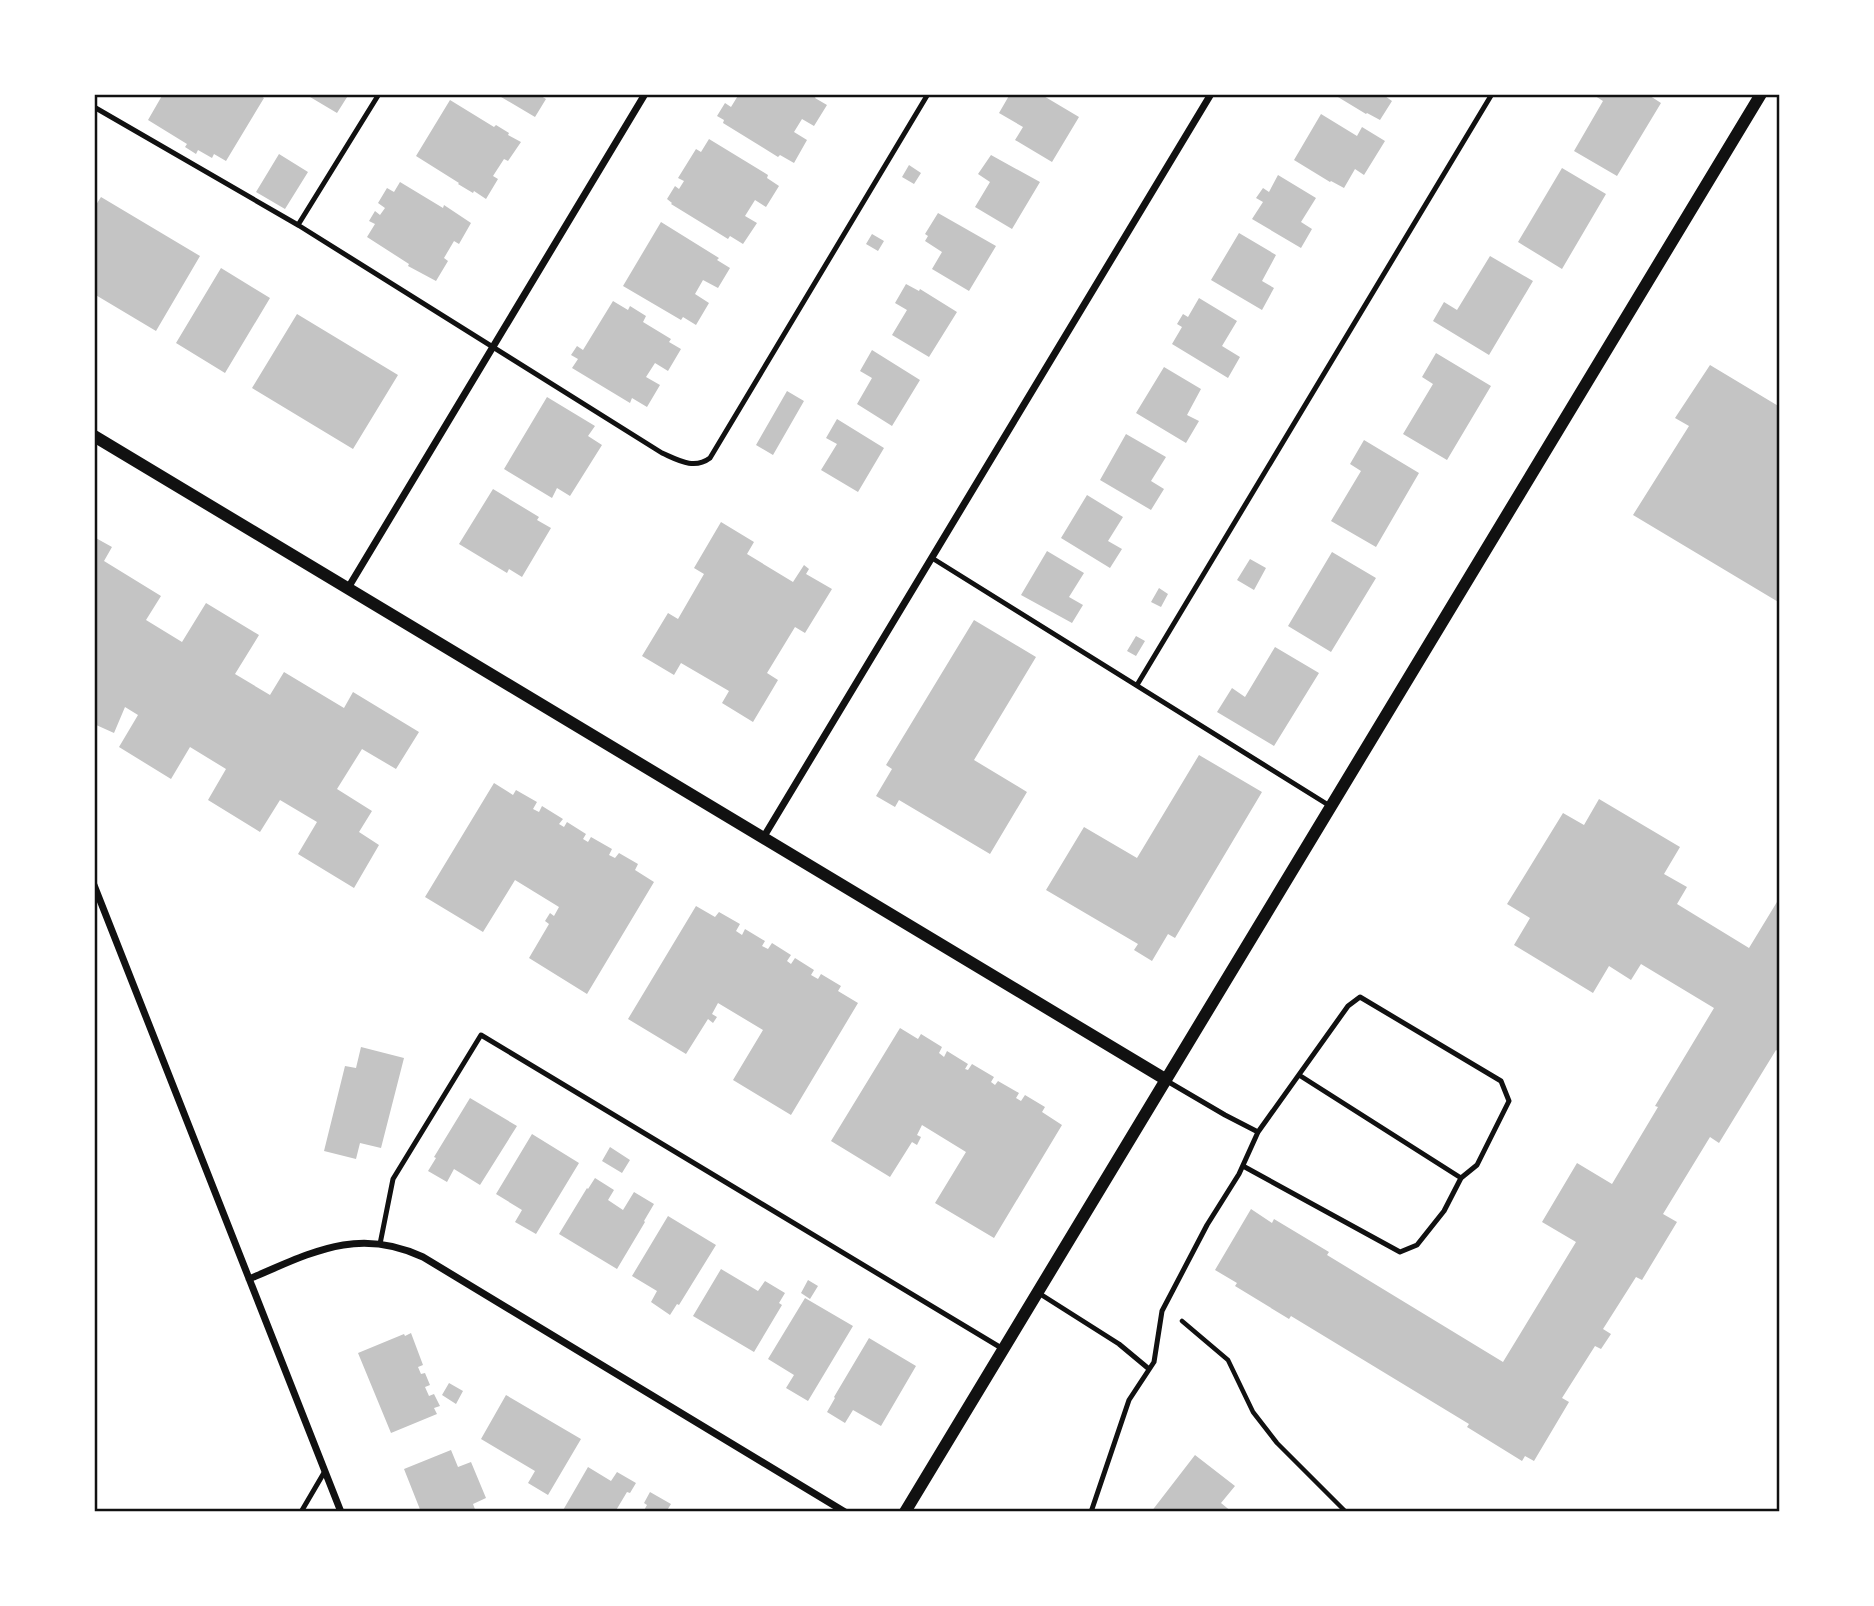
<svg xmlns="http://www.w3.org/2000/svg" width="1874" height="1606" font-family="'Open Sans',sans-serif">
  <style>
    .building { fill: #c4c4c4 }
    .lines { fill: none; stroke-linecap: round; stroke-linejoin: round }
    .path { stroke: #111; stroke-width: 4.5 }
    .service { stroke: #111; stroke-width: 5 }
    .minor { stroke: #111; stroke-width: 7 }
    .tertiary { stroke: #111; stroke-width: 12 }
    .neatline { fill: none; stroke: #111; stroke-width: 2.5 }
  </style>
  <rect width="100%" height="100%" fill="#fff"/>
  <!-- building -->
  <path class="building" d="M163,94H258L264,98L226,161L214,154L212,158L198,150L196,154L185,147L187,144L148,120Z
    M305,94H349L337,113Z
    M496,94H542L541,96L546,99L535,117Z
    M739,94H817L815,98L827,105L814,126L802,119L794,132L807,140L794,163L780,155L778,157L723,123L724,120L717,116L725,103L731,107Z
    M1010,94H1037L1041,97L1042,95L1079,117L1052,162L1015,140L1023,127L999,113Z
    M1333,94H1382L1392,101L1380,120L1367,113L1366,114Z
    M1592,94H1647L1661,103L1617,176L1574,151L1603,101Z
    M450,100L494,127L496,125L509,133L508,135L521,142L508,161L504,159L493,176L498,179L486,199L474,191L473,193L458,184L459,183L416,156Z
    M1321,114L1357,136L1362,127L1385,141L1364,175L1355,169L1344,188L1331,181L1330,182L1294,160Z
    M709,139L768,175L767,178L779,186L766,207L755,200L745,216L757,223L743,244L730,236L728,239L671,204L672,203L667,199L675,186L679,189L684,181L678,178L696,149L701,152Z
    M279,154L308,172L285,209L256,192Z
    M991,155L1040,182L1012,229L975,207L990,182L978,174Z
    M909,165L921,173L914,184L902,177Z
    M1562,168L1606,194L1562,269L1518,242Z
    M1278,175L1316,198L1301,222L1312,229L1301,248L1252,219L1263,202L1256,198L1263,188L1269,192Z
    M400,182L443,208L444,205L471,223L459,244L454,241L444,258L448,261L436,281L408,266L409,264L367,237L375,224L369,221L375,211L380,215L385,208L378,203L387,188L394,192Z
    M101,197L200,256L156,331L94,294V208Z
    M938,213L996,246L969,291L932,269L942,252L925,241L928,236L925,234Z
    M661,222L719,258L717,260L730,268L718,288L703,280L695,294L709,303L696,325L683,317L681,320L623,286Z
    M1239,233L1276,255L1262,281L1274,288L1262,310L1211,280Z
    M872,234L884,241L878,251L866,244Z
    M1490,256L1533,281L1489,355L1433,321L1444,302L1457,310Z
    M221,268L270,298L225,373L176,343Z
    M906,284L919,291L920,289L957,312L929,357L892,335L907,310L895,303Z
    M1199,298L1237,321L1222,346L1240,357L1228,378L1172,344L1182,327L1177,324L1183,314L1188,317Z
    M613,301L628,310L630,306L646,316L643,322L671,339L669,342L681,349L668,371L655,363L646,377L660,385L647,407L632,398L630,403L572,368L578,359L571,355L577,346L583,350Z
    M297,314L398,375L353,449L252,388Z
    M872,350L920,380L892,426L857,404L872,378L860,371Z
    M1436,353L1491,386L1447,460L1403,434L1433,384L1422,377Z
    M1710,365L1780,407V603L1633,515L1689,426L1675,418Z
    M1164,367L1201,389L1187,415L1199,421L1186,443L1136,413Z
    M787,391L804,401L773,455L756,445Z
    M547,397L595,426L588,436L602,445L570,496L557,488L552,498L504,469Z
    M837,419L884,448L858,492L821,470L837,444L826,438Z
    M1126,434L1166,457L1151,481L1164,489L1151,510L1100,480Z
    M1364,440L1419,473L1376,547L1331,521L1361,471L1350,464Z
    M493,489L539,517L537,520L551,528L522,577L509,569L507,573L459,544Z
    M1087,495L1123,517L1108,541L1122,549L1110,568L1061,538Z
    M721,522L754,542L747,554L793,582L804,565L809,569L806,574L832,589L805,633L795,627L767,673L778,680L753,722L722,703L729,691L681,663L674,675L642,656L668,613L678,619L704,574L694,568Z
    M94,537L112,547L104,561L161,596L146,620L182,642L206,603L259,635L235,674L270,695L284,672L344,708L353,692L419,732L396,769L362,749L337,789L372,811L359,832L379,845L354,888L298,854L317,822L280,800L260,832L208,800L226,769L190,747L171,779L119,747L138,715L125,707L114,733L94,724Z
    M1047,551L1084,573L1069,597L1083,605L1072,623L1021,595Z
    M1332,552L1376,578L1331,652L1288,626Z
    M1250,559L1266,568L1254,590L1237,580Z
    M1159,588L1168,594L1161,607L1151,602Z
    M974,620L1036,657L974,760L1027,792L990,854L899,800L895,807L876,796L892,769L886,765Z
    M1136,636L1145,641L1136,656L1127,651Z
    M1275,647L1319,673L1274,746L1217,712L1232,688L1245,697Z
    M1199,755L1262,792L1175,938L1168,934L1152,961L1134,950L1138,944L1046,890L1084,827L1137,858Z
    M494,783L513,795L516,790L537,802L533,809L539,812L542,806L563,819L559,824L564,827L567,822L586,834L583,839L588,842L591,837L612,849L609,855L615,858L619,853L638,864L635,870L654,882L587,994L529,958L549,924L545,921L550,913L554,916L559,907L515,880L483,932L425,897Z
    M1599,799L1680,847L1664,874L1687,887L1677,904L1749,948L1780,897V1052L1776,1050L1719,1143L1710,1137L1663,1214L1677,1222L1642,1280L1636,1277L1603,1329L1611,1334L1601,1349L1595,1346L1562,1398L1569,1402L1534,1461L1525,1456L1522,1461L1467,1427L1469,1424L1291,1316L1289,1319L1235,1286L1237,1283L1215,1270L1251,1209L1272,1223L1274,1219L1329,1252L1327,1255L1503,1362L1576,1242L1542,1222L1577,1163L1612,1184L1658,1107L1655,1106L1714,1008L1641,964L1631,980L1609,966L1593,993L1514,945L1530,918L1507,904L1563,813L1584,825Z
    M696,906L715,917L719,912L740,924L736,931L742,935L745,929L765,941L762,946L768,949L772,943L791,955L787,961L791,964L795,958L814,970L811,975L818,979L821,974L841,986L838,991L858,1003L791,1115L733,1080L763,1030L718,1003L712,1014L717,1017L713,1023L708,1019L686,1054L628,1019Z
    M900,1028L918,1039L921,1034L942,1047L939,1053L944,1057L947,1051L968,1064L965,1069L968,1070L972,1064L994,1077L991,1082L995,1085L998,1081L1019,1093L1016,1098L1021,1101L1025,1095L1045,1107L1042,1112L1062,1125L994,1238L935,1203L966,1152L922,1125L917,1135L921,1137L917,1145L912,1142L890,1177L831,1141Z
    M361,1047L404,1058L381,1148L360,1143L356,1159L324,1151L345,1066L356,1068Z
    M470,1098L517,1126L480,1185L454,1169L447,1182L428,1171L436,1158L434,1157Z
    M532,1134L579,1163L536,1234L515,1222L522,1210L496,1194Z
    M610,1147L630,1160L622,1173L602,1161Z
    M595,1178L614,1190L608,1200L623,1210L634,1192L654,1204L644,1221L645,1222L617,1269L559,1234L587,1188L588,1189Z
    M668,1216L716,1245L679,1305L677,1304L670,1315L651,1302L657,1291L632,1276Z
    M721,1269L758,1291L765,1281L785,1293L779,1303L782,1305L754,1352L693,1316Z
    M808,1280L818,1286L810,1299L801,1293Z
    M805,1298L853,1326L808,1401L786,1388L794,1375L768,1359Z
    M411,1333L423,1365L418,1367L421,1374L425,1373L430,1385L425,1387L429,1396L434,1394L440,1406L434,1408L437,1414L391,1433L358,1353L404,1334L405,1336Z
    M869,1338L916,1366L881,1426L853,1410L845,1423L827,1412L835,1398L834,1397Z
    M449,1383L463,1391L456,1404L442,1395Z
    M506,1395L581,1439L548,1495L528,1483L535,1471L481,1439Z
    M451,1450L458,1467L471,1462L486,1498L473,1504L476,1512H421L404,1469Z
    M1195,1455L1235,1486L1221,1503L1232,1512H1151Z
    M588,1467L611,1481L617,1472L636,1483L630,1493L627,1492L615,1512H562Z
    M650,1492L671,1504L666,1512H643L647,1505L644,1503Z"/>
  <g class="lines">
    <!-- path -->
    <path class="path" d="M1182,1321L1228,1360L1253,1412L1277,1443L1346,1512"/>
    <!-- service -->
    <path class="service" d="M94,107L298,225L662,453C678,460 694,470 710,458L928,94
      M298,225L379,94
      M932,558L1330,806
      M1137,685L1492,94
      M1167,1081L1225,1115L1258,1132
      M1243,1166L1400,1252L1417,1245L1444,1211L1461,1178
      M380,1244L393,1179L481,1035L1003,1349
      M1037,1292L1119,1344L1149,1369
      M301,1512L325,1471
      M1091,1512L1129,1400L1154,1362L1162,1311L1207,1225L1239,1174L1258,1132L1348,1006L1360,997L1501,1081L1509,1101L1477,1165L1461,1178L1299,1075"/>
    <!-- minor -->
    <path class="minor" d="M348,588L645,94
      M763,838L1211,94
      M94,885L341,1512
      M249,1279C311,1253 357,1226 423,1257L845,1512"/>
    <!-- tertiary -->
    <path class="tertiary" d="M94,436L1165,1079
      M905,1512L1761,94"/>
  </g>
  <!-- border -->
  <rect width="1874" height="1606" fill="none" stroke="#ffffff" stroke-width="192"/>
  <rect x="96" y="96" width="1682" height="1414" class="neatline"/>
</svg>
